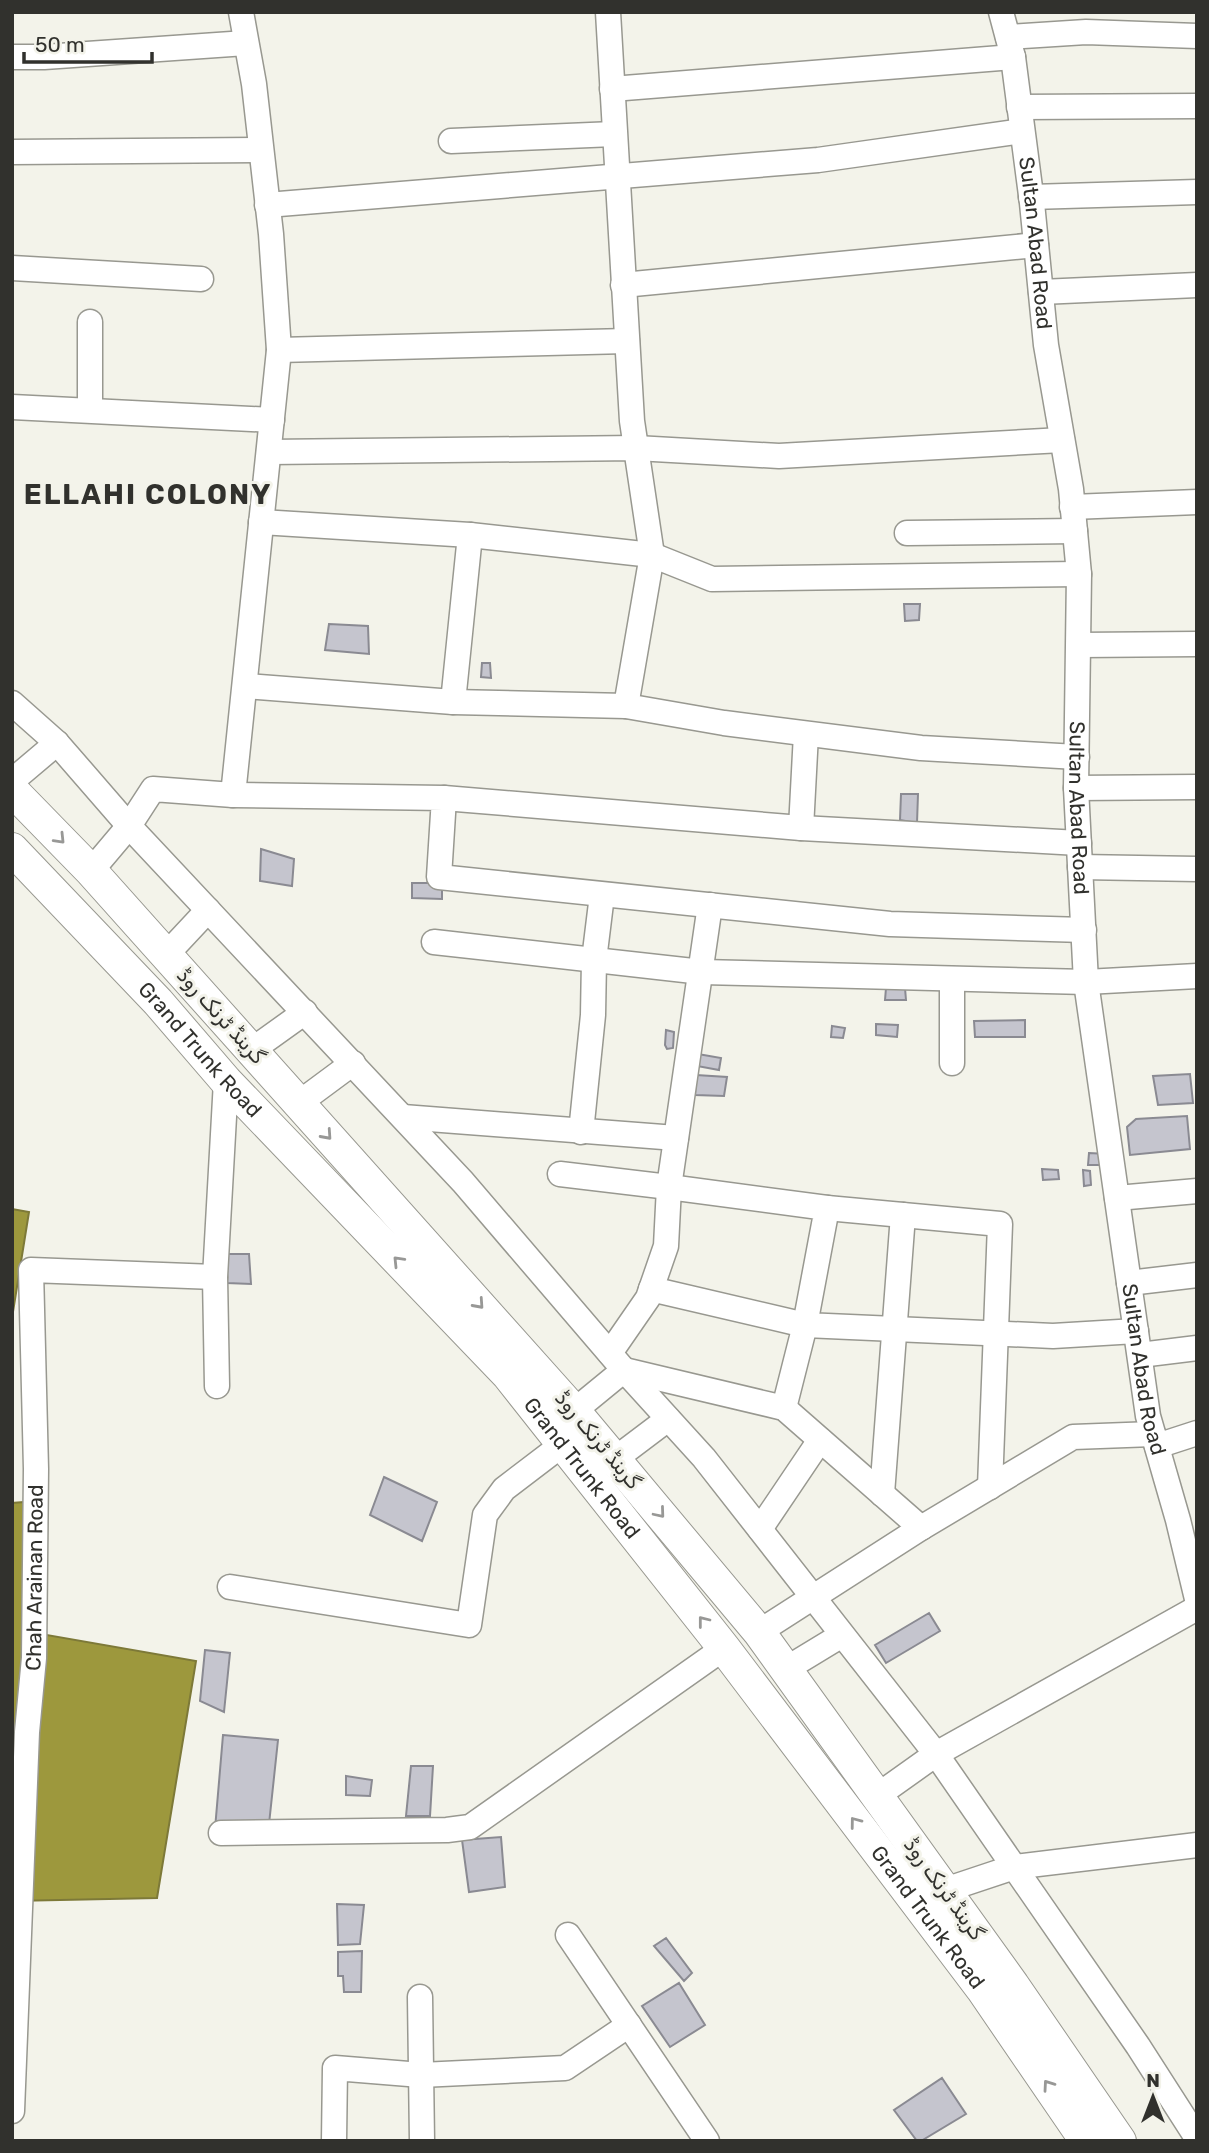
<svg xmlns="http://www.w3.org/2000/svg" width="1209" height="2153" font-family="Rubik,Vazirmatn,sans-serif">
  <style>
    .water { fill: #9d983d; stroke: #7d7938; stroke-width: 2 }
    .building { fill: #c5c5ce; stroke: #8a8a92; stroke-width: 2 }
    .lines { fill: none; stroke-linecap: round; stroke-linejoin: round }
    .minor-casing { stroke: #989890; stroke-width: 27 }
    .major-casing { stroke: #989890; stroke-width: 34 }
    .minor { stroke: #fff; stroke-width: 24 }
    .major { stroke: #fff; stroke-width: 32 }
    .oneway { stroke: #989896 }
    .labels { text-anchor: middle; stroke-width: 6; stroke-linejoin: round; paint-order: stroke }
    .street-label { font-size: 21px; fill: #31312d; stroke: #f3f3ea }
    .district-label { font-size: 28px; font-weight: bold; letter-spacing: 2px; fill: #31312d; stroke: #f3f3ea }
  </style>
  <rect width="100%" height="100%" fill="#f3f3ea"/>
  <!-- water -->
  <path class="water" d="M12,1209L29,1212L12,1318Z
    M36,1501L35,1633L196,1661L157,1898L12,1901V1503Z"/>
  <!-- building -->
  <path class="building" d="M904,604H920L919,620L905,621Z
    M329,624L368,626L369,654L325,650Z
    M482,663H490L491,678L481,677Z
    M901,794H918L917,823L900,820Z
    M261,849L294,859L292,886L260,881Z
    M412,883H442V899L412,898Z
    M886,988H905L906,1000H885Z
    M1025,1020V1037H975L974,1021Z
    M876,1024L898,1025L897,1037L876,1035Z
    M832,1026L845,1028L843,1038L831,1037Z
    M666,1030L674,1032L673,1048L667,1049L665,1045Z
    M698,1054L721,1058L719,1070L697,1066Z
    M1190,1074L1193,1103L1158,1105L1153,1076Z
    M696,1075L727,1077L724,1096L695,1095Z
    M1187,1116L1190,1149L1130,1155L1127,1127L1136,1119Z
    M1089,1153L1107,1154V1165H1088Z
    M1042,1169L1058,1170L1059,1179L1043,1180Z
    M1083,1170L1090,1171L1091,1185L1084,1186Z
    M227,1254H249L251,1284L227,1283Z
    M384,1477L437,1502L422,1541L370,1515Z
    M929,1613L940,1631L886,1663L875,1645Z
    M205,1650L230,1653L224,1712L200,1701Z
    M223,1735L278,1740L269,1824L215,1829Z
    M411,1766H433L430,1816H406Z
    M346,1776L372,1780L370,1796L346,1795Z
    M501,1837L505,1887L469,1892L462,1840Z
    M337,1904L364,1905L360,1944L338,1945Z
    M666,1938L692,1973L684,1981L654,1946Z
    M362,1951L361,1992H344L343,1976H338V1952Z
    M679,1983L705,2025L670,2047L642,2006Z
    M942,2078L966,2114L921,2141H917L894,2110Z"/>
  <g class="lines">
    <!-- minor casing -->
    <g class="minor-casing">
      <g id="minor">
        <path id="s1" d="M1001,12L1013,57L1032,203L1046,345L1071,489L1079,574L1076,788L1086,982L1148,1416L1178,1520L1197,1599"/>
        <path d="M1008,37L1086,32L1197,36"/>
        <path d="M12,57H44L246,43"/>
        <path d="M612,89L1013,57"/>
        <path d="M1019,107L1197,106"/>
        <path d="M451,141L614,134"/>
        <path d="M12,152L260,150"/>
        <path d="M1031,197L1197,192"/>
        <path d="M267,205L818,160L1022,131"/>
        <path d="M12,268L201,279"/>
        <path d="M623,285L1036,245"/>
        <path d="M1041,292L1197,285"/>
        <path d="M279,350L627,341"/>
        <path d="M12,407L272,420"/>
        <path d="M90,410V322"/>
        <path d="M269,452L636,448L779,456L1062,440"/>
        <path d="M1072,507L1197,502"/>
        <path d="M261,522L470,535L652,555L712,579L1079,574"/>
        <path d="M907,533L1075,531"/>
        <path d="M1080,645L1197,644"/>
        <path d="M246,686L453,702L470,535"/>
        <path d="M453,702L626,706L652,555L632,421L608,12"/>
        <path d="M12,703L57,743L129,826L463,1182L624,1370L704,1458L936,1754L1138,2046L1197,2138"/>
        <path d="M626,706L724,723L921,748L1077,757"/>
        <path d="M12,781L57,743"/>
        <path d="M1076,788L1197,787"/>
        <path d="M233,795L444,798L439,877L890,924L1084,930"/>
        <path d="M444,798L801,828L1079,843"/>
        <path d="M801,828L806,734"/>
        <path d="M1080,867L1197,869"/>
        <path d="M91,871L129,826L153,789L233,795L279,350L271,234L254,84L241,12"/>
        <path d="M434,942L702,972L1086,982L1197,976"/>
        <path d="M165,956L208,910"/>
        <path d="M952,979V1063"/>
        <path d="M252,1050L305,1012"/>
        <path d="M299,1103L353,1063"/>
        <path d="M403,1117L676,1138"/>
        <path d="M581,1132L593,1015L594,960L602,895"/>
        <path d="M560,1174L669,1187L710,905"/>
        <path d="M1117,1198L1197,1191"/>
        <path d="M827,1208L1000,1224L990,1487"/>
        <path d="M1129,1283L1197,1275"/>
        <path d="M651,1289L805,1325L784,1408"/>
        <path d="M610,1353L648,1298L666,1246L669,1187L827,1208L805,1325L1053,1336L1136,1331"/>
        <path d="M1140,1355L1197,1348"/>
        <path d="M217,1386L215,1277L226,1081"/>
        <path d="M574,1411L624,1370L784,1408L921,1528L759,1632"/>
        <path d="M1157,1446L1197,1433"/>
        <path d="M615,1459L668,1419"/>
        <path d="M882,1494L903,1215"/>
        <path d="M921,1528L1073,1437L1153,1434"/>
        <path d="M760,1529L820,1440"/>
        <path d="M230,1587L469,1625L485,1515L504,1489L563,1444"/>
        <path d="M786,1669L842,1635"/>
        <path d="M877,1796L936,1754L1197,1608"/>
        <path d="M221,1833L447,1830L470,1827L724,1648"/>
        <path d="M945,1890L1014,1867L1197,1845"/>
        <path d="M568,1935L707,2141"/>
        <path d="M420,1997L422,2141"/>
        <path id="s2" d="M12,2111L27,1732L34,1658L36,1469L31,1270L215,1277"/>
        <path d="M334,2141L335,2068L421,2075L565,2068L629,2025"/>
      </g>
    </g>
    <!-- major casing -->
    <g class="major-casing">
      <g id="major">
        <path d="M12,790L91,871L574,1411L759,1632L1013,1985L1120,2141"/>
        <path id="s3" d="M12,849L158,1002L226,1081L508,1375L724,1648L982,1989L1086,2141"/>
      </g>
    </g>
    <!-- minor -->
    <use href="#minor" class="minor"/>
    <!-- major -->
    <use href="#major" class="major"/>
  </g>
  <!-- one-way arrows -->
  <defs><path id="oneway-chevron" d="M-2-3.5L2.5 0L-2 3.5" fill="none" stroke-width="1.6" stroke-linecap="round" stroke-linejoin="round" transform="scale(1.75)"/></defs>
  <g class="oneway">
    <use href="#oneway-chevron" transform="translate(60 839) rotate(46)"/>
    <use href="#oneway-chevron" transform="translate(327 1135) rotate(48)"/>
    <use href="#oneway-chevron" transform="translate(398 1261) rotate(-134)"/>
    <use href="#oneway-chevron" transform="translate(479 1304) rotate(48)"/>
    <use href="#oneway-chevron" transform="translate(660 1513) rotate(50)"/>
    <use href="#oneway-chevron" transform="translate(703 1621) rotate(-128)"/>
    <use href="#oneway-chevron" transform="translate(855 1822) rotate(-127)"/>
    <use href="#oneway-chevron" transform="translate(1048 2085) rotate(-125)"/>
  </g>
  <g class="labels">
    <!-- street labels -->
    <g class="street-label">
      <text dy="7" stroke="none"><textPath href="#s1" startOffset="234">Sultan Abad Road</textPath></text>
      <text dy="7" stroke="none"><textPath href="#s1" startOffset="802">Sultan Abad Road</textPath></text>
      <text transform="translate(221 1016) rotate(48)" y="7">گرینڈ ٹرنک روڈ</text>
      <text dy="7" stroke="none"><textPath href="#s3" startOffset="275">Grand Trunk Road</textPath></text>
      <text dy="7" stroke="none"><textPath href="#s1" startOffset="1368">Sultan Abad Road</textPath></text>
      <text transform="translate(598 1440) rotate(50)" y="7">گرینڈ ٹرنک روڈ</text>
      <text dy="7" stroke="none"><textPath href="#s3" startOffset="842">Grand Trunk Road</textPath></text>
      <text dy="7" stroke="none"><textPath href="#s2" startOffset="534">Chah Arainan Road</textPath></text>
      <text transform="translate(944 1889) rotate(54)" y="7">گرینڈ ٹرنک روڈ</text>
      <text dy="7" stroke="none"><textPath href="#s3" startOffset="1409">Grand Trunk Road</textPath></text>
    </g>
    <!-- district labels -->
    <g class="district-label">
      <text x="148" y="504">ELLAHI COLONY</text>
    </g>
  </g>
  <!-- border -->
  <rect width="1209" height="2153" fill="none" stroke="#31312d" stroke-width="28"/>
  <!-- north arrow -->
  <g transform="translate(1153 2097)" stroke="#f3f3ea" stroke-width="5" paint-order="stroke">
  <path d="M0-5L12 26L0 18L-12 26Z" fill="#31312d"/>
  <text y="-10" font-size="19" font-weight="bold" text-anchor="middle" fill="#31312d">N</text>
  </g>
  <!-- scale -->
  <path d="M24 52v10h128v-10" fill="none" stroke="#31312d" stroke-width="3.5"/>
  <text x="35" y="52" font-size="21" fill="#31312d" stroke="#f3f3ea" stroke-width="5" paint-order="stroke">50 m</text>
</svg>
